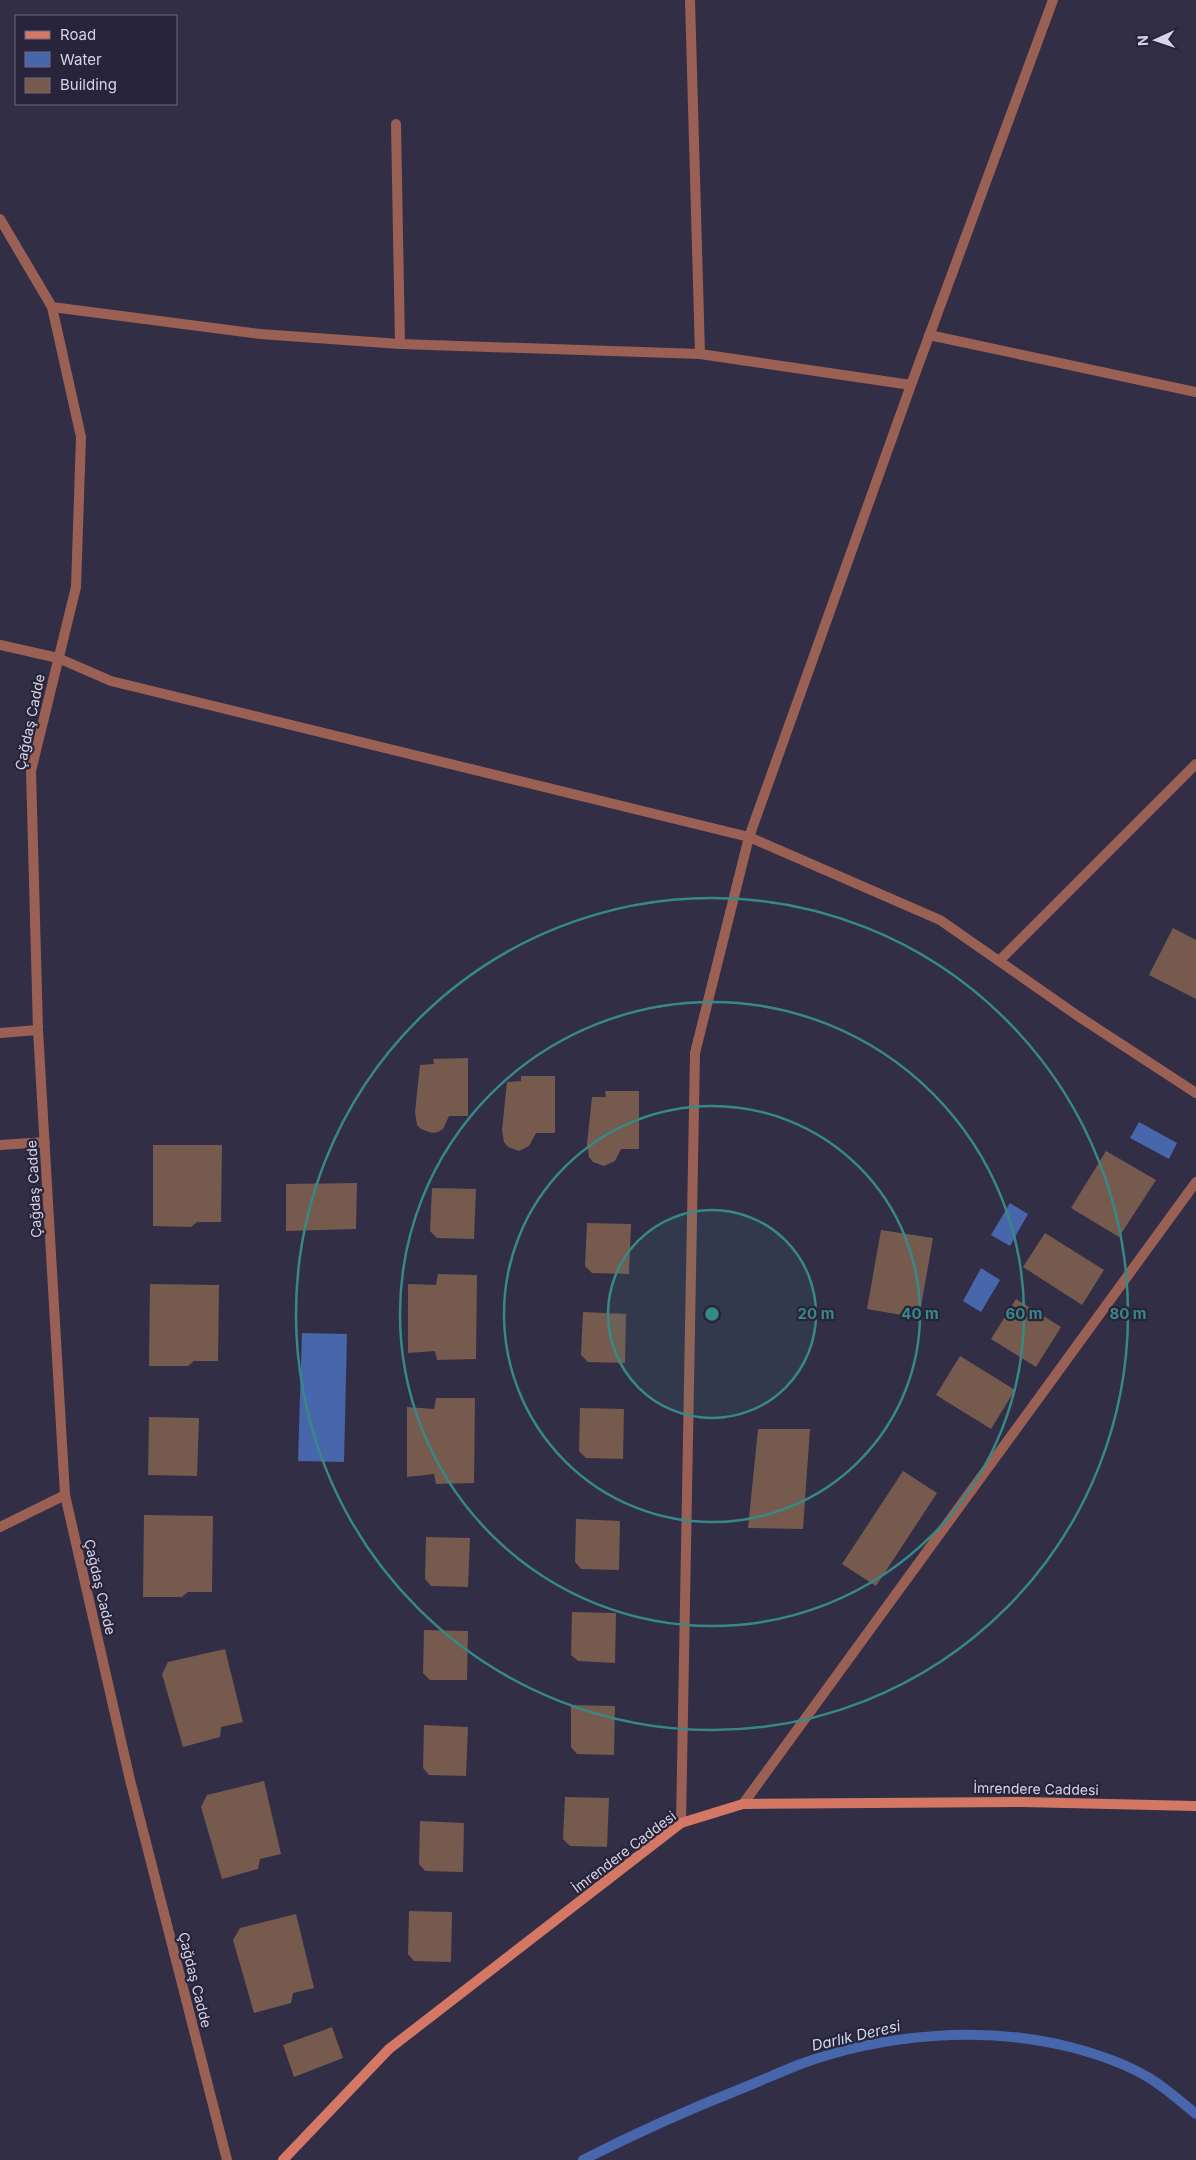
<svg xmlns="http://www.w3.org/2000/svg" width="1196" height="2160" font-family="Inter,sans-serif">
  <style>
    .water { fill: #4866ab }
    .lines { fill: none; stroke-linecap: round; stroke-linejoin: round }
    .stream { stroke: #4866ab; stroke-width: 10 }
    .building { fill: #765a4e }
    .street { stroke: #9a6054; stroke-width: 10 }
    .secondary { stroke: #d47865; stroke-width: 10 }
    .ring { fill: none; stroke: #378986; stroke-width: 2.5 }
    .labels { text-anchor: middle; stroke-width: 4.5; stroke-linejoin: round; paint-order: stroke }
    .street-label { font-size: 14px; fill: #d7d5e5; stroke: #28243b }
    .water-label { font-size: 15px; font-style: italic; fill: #d0d9ed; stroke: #28243b }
    .centre { fill: #378986; stroke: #28243b; stroke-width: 2.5 }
    .ring-label { font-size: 15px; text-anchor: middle; font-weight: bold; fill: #378986; stroke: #28243b; stroke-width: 4.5; stroke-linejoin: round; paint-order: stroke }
  </style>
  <rect width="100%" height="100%" fill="#312e46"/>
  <!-- water -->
  <path class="water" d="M1139,1122L1177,1143L1169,1159L1130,1138Z
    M1010,1203L1028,1214L1010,1246L991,1235Z
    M981,1268L1000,1280L981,1312L963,1301Z
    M302,1333L347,1334L344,1462L298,1461Z"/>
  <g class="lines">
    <!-- stream -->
    <path class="stream" d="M583,2160C634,2134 685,2111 738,2090C758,2082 778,2073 798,2065C882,2034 983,2025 1070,2047C1097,2054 1127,2064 1151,2079C1167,2089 1181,2102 1196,2114"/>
  </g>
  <!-- building -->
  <path class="building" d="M1173,928L1196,940V999L1149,975Z
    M468,1058V1116H449L443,1129L438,1132L432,1133L421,1129L417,1125L415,1112L420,1065L434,1064L433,1059Z
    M521,1076H555V1133H536L529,1146L519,1151L508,1147L504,1142L502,1130L507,1082L521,1081Z
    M605,1091H639V1149H621L615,1161L604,1166L593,1162L589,1157L587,1144L592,1097H606Z
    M153,1145H222L221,1222H197L191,1227L153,1226Z
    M1106,1151L1156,1180L1119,1237L1071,1208Z
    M357,1183L356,1229L286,1231V1184Z
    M432,1188L476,1189L474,1239L437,1238L430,1231Z
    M587,1223L631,1224L629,1274L592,1273L585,1266Z
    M881,1230L933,1238L919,1318L867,1309Z
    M1045,1233L1104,1270L1082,1305L1023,1267Z
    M438,1274L477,1275L476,1359L437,1360L435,1351L408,1353V1284L436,1285Z
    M150,1284L219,1285L218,1361H194L188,1366H149Z
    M1016,1299L1061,1327L1036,1367L991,1339Z
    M583,1312L626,1314L625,1363L588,1362L581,1355Z
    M960,1356L1015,1390L991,1429L936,1395Z
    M436,1398H475L474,1483L436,1484L434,1474L407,1477V1407L434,1409Z
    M580,1408L624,1409L623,1459L586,1458L579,1451Z
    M149,1417L199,1418L197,1476L148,1475Z
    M758,1429H810L803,1529L748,1528Z
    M903,1471L937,1493L876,1586L842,1564Z
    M144,1515L213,1516L212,1592H188L182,1597H143Z
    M576,1519L620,1521L619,1570L581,1569L575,1562Z
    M426,1537L470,1538L468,1587L431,1586L425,1579Z
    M572,1612L616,1613L615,1663L578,1661L571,1655Z
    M424,1630L468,1631L467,1680H430L423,1673Z
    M225,1649L243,1722L221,1727L220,1737L183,1747L162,1674L168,1662Z
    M571,1705L615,1706L614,1755L577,1754L571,1747Z
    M424,1725L468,1727L466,1776L429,1775L423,1768Z
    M264,1781L281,1854L260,1859L258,1869L222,1879L201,1807L207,1795Z
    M565,1797L609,1798L607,1847L570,1846L563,1839Z
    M420,1821L464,1823L463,1872L425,1871L419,1864Z
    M409,1911L452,1912L451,1962L414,1961L408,1954Z
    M296,1914L314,1988L293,1993L291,2003L254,2013L233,1940L240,1928Z
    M332,2027L343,2058L294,2077L283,2045Z"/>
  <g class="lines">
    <!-- street -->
    <path class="street" d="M690,0L700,354
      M396,124L400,344
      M0,219L52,307L81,437L76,587L31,771L38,1030L65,1495L130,1780L227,2160
      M52,307L260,334L400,344L700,354L911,385
      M929,335L1196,392
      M0,645L58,658L111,681L749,837L940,920L1078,1016L1196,1093
      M999,961L1196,764
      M0,1033L38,1030
      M0,1145L45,1142
      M0,1527L65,1495
      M743,1804L1196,1182
      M681,1823L695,1053L749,837L911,385L1053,0"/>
    <!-- secondary -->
    <path class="secondary" d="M283,2160L389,2049L681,1823L743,1804L1022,1802L1196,1806"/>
  </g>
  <!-- distance rings -->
  <circle cx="712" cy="1314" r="104" fill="#378986" fill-opacity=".12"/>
  <g class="ring">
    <circle cx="712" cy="1314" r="104"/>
    <circle cx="712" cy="1314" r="208"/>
    <circle cx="712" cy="1314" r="312"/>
    <circle cx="712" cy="1314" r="416"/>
  </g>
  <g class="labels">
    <!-- street labels -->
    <g class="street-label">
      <text transform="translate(30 722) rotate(-78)" y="5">Çağdaş Cadde</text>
      <text transform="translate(34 1189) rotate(-93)" y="5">Çağdaş Cadde</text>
      <text transform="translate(100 1587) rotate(77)" y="5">Çağdaş Cadde</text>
      <text transform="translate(1036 1789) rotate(1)" y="5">İmrendere Caddesi</text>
      <text transform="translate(624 1852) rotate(-37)" y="5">İmrendere Caddesi</text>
      <text transform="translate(195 1980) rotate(76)" y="5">Çağdaş Cadde</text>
    </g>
    <!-- water labels -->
    <g class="water-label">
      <text transform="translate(856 2036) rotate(-13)" y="5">Darlık Deresi</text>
    </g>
  </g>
  <circle cx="712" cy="1314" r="8" class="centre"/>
  <g class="ring-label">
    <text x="816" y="1319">20 m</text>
    <text x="920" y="1319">40 m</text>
    <text x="1024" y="1319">60 m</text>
    <text x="1128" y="1319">80 m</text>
  </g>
  <!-- legend -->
  <rect x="15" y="15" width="162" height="90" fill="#28243b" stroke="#6e6b7f"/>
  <rect x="25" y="31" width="25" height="8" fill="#d47865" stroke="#6e6b7f"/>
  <text x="60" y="40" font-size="15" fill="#d7d5e5">Road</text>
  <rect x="25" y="52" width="25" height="15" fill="#4866ab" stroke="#6e6b7f"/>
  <text x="60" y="65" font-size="15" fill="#d7d5e5">Water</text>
  <rect x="25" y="78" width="25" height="15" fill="#765a4e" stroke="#6e6b7f"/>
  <text x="60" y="90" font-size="15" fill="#d7d5e5">Building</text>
  <!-- north arrow -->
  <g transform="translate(1156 40) rotate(267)" stroke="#28243b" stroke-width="4" paint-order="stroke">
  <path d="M0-4L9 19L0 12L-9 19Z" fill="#d7d5e5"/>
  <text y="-8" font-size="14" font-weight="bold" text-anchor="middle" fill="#d7d5e5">N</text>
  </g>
</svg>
